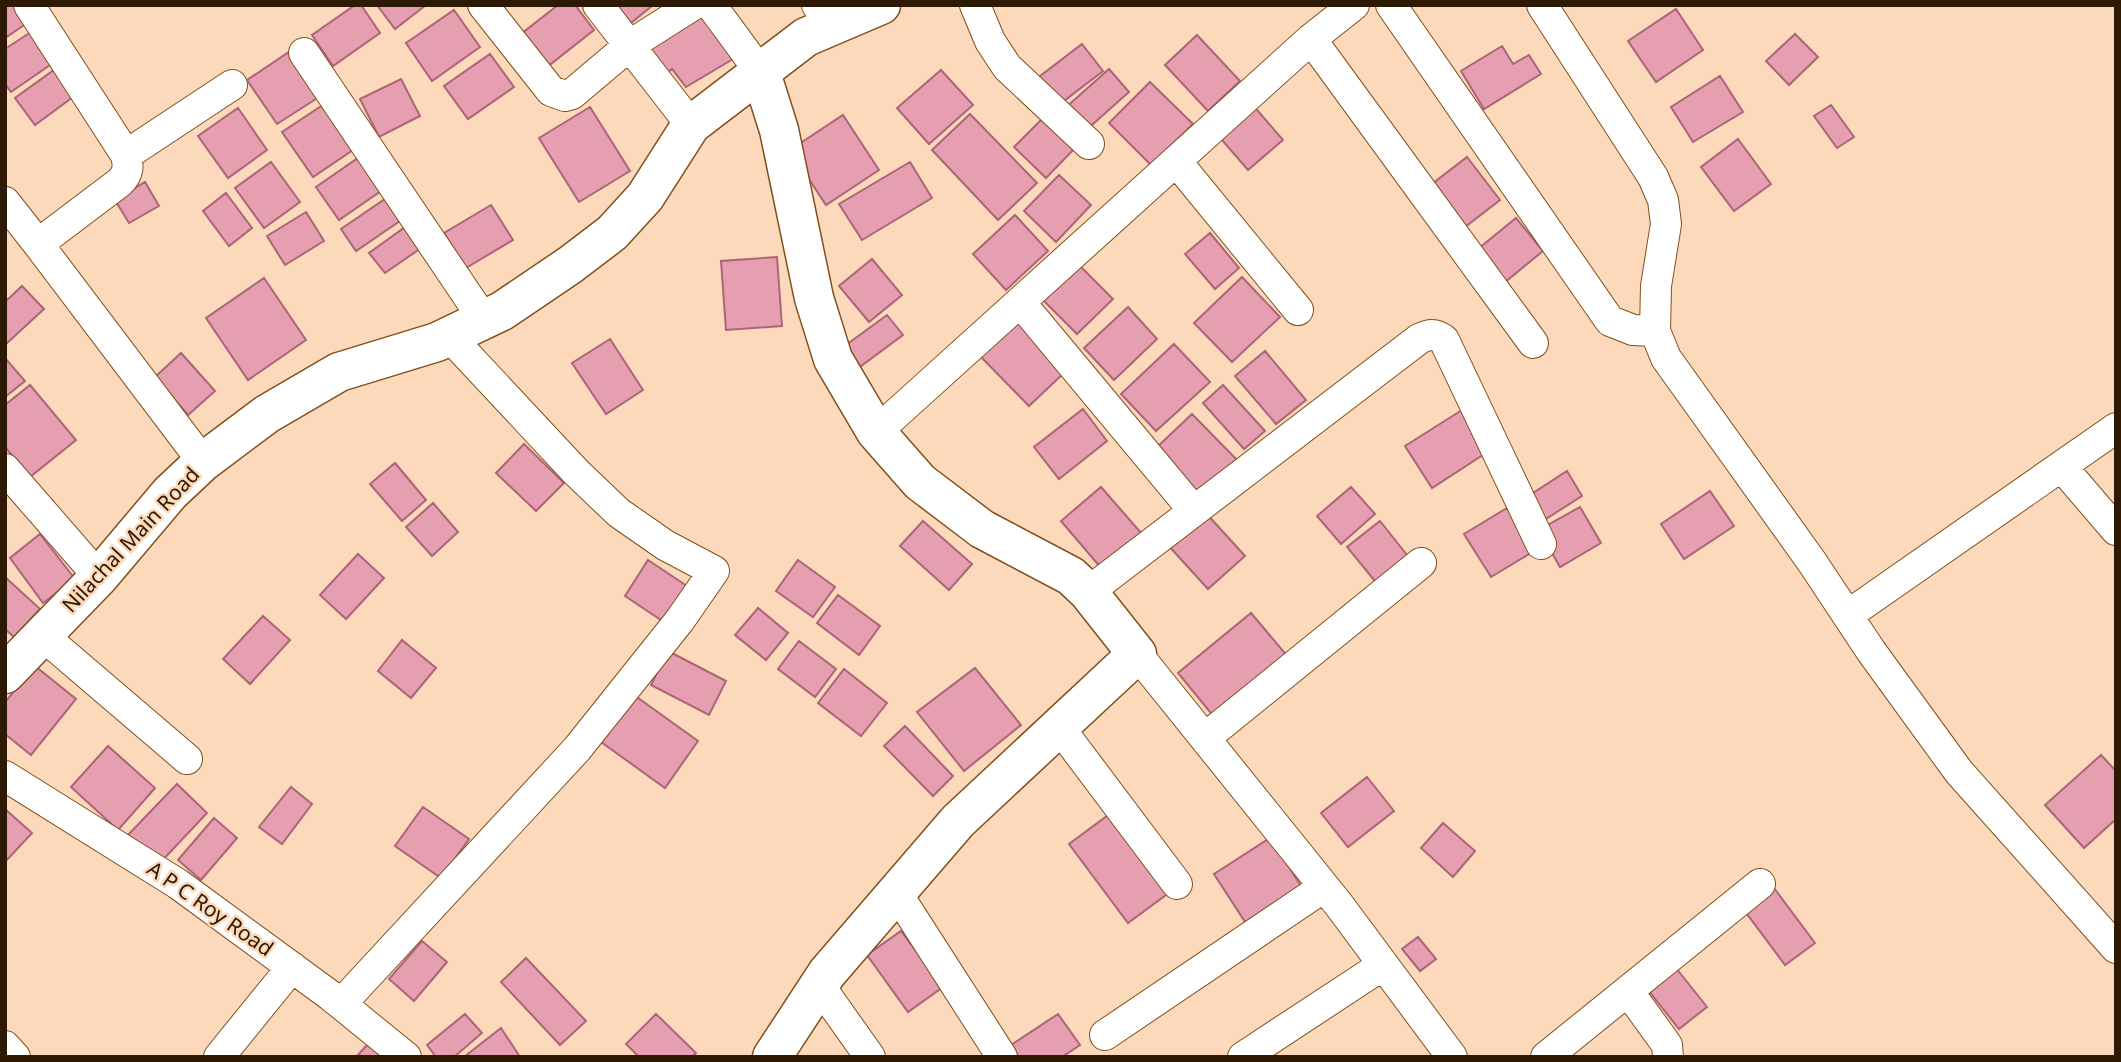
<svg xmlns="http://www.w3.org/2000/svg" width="2121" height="1062" font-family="'Noto Sans',sans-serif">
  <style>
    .building { fill: #e69fb1; stroke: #ab6478; stroke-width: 2 }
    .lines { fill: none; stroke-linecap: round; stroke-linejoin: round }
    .street-casing { stroke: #814f1b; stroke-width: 32 }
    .secondary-casing { stroke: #814f1b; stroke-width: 41 }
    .street { stroke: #fff; stroke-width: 30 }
    .secondary { stroke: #fff; stroke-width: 38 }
    .labels { text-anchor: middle; stroke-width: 5; stroke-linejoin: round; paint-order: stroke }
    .street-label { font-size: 21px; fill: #2e1905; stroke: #fcd9ba }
  </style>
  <rect width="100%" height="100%" fill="#fcd9ba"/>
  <!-- building -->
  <path class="building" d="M5,5H15L27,23L5,38Z
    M355,5H361L380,33L333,66L312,35Z
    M377,5H426L395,29Z
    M558,5H575L594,30L547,67L521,34Z
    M608,5H653L626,27Z
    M1676,9L1703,50L1656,82L1628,41Z
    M454,10L480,47L432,81L406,43Z
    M704,10L738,56L686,87L672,69L660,78L642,53Z
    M31,32L53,63L11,92L5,84V49Z
    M1795,34L1818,57L1789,85L1766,61Z
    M1197,35L1240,81L1208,111L1165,65Z
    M1082,44L1103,71L1056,107L1035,80Z
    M1502,46L1513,64L1529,55L1541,74L1484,109L1461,71Z
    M289,52L319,97L277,124L247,80Z
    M490,54L514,87L468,119L444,86Z
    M58,67L77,94L35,125L15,98Z
    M1109,69L1129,92L1084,132L1064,109Z
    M941,70L973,105L929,144L897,108Z
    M1720,76L1743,112L1693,142L1671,107Z
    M401,79L420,116L379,137L360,99Z
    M1150,82L1193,124L1151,165L1109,123Z
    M1251,103L1283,140L1248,170L1216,133Z
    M323,105L353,150L313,177L282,132Z
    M1831,105L1854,137L1837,148L1814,116Z
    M590,107L630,171L579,202L539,138Z
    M238,108L267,150L228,178L198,136Z
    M970,114L1037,183L998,220L932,150Z
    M843,115L879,170L826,205L790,150Z
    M1045,116L1076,147L1046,178L1014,147Z
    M1738,139L1771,184L1734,211L1701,167Z
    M1467,157L1500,200L1465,227L1432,184Z
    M358,158L381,191L339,220L316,187Z
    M271,162L300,202L264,228L235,188Z
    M910,162L932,198L862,240L839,204Z
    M1059,175L1091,205L1056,242L1024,211Z
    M145,182L159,206L129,223L115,200Z
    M226,193L252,228L229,246L203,211Z
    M385,199L400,221L356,251L341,229Z
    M491,205L513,240L466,268L444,233Z
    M306,212L324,241L285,265L267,236Z
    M1015,215L1048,251L1006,290L973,254Z
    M1516,218L1543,251L1499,287L1472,254Z
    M408,225L424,246L385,273L369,253Z
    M1210,233L1239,268L1215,289L1185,254Z
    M777,257L782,326L726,330L721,261Z
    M872,259L902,295L869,322L839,286Z
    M1079,265L1113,299L1077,334L1043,300Z
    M1242,277L1280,317L1232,362L1194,323Z
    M264,278L306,340L248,380L206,318Z
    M22,286L44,309L5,345V302Z
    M1128,307L1157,339L1114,380L1084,348Z
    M887,315L903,335L857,369L842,348Z
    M1016,320L1066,371L1029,406L979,355Z
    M610,339L643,390L606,414L572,363Z
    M1174,344L1210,382L1156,431L1121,394Z
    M1265,351L1306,400L1276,424L1235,376Z
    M181,353L215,391L188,415L155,377Z
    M5,358L25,381L5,397Z
    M30,385L76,440L30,477L5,447V405Z
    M1223,385L1265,431L1244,449L1203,403Z
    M1083,409L1107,441L1059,479L1034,447Z
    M1462,410L1489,451L1432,488L1405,446Z
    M1192,414L1239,462L1201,499L1154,450Z
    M524,444L564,483L536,511L496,473Z
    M395,463L426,500L402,521L370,484Z
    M1567,471L1582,496L1546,519L1530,495Z
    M1101,487L1142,534L1102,569L1061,521Z
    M1351,487L1375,514L1341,544L1317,516Z
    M1710,491L1734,526L1684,559L1661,524Z
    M433,503L458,532L432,556L406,527Z
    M1580,507L1601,543L1560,567L1539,530Z
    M1507,508L1534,551L1491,577L1464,534Z
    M1205,512L1245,556L1208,589L1167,544Z
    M923,521L972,564L949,590L900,546Z
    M1380,521L1411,560L1379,586L1347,547Z
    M40,534L75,579L43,603L10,558Z
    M358,554L384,578L346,619L320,595Z
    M648,560L687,586L664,622L625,596Z
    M798,560L835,587L813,617L776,591Z
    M5,577L40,609L14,637L5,629Z
    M838,595L880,626L859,655L817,623Z
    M758,608L788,633L766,660L735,635Z
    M1251,613L1289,658L1215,718L1178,673Z
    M263,616L290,640L250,684L223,659Z
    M402,640L436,668L411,698L378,671Z
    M799,641L836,669L815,697L778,669Z
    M668,651L726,681L709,715L651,685Z
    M35,666L76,699L31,755L5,734V702Z
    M975,668L1021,725L964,771L917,712Z
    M844,669L887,703L861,736L818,703Z
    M634,695L698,741L665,788L601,742Z
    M905,726L953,776L933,796L884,746Z
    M108,746L155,788L118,830L71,787Z
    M2101,755L2116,771V819L2084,848L2045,805Z
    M1367,777L1394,811L1348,847L1321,813Z
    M177,784L207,813L158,865L127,836Z
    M291,787L312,804L282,844L259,827Z
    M423,807L469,839L441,878L395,846Z
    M5,809L32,833L5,862Z
    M1111,813L1170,892L1128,923L1069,844Z
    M214,818L237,838L201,880L178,860Z
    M1443,823L1475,851L1453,877L1421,848Z
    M1270,838L1305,892L1249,928L1214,874Z
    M1771,884L1815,943L1785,965L1741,906Z
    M901,931L943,987L908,1012L867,955Z
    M1418,937L1436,959L1420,971L1402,949Z
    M422,941L447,962L414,1001L389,979Z
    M526,958L586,1021L560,1045L501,982Z
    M1676,968L1707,1007L1679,1029L1648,990Z
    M465,1014L482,1033L454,1057H436L427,1045Z
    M656,1014L696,1053L692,1057H639L626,1044Z
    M1058,1014L1080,1045L1062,1057H1019L1011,1045Z
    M501,1028L520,1057H464Z
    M368,1044L383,1057H356Z"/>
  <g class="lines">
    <!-- street casing -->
    <g class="street-casing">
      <path id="street" d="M29,5L126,155C129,167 128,174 120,182L38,244L203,462
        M483,5L551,91L565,96L572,94L630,45L693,5
        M598,5L691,125
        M711,5L761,73
        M817,5L832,26
        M975,5L990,41L1007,67L1089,144
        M1391,5L1610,321L1633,330L1655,331
        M1542,5L1653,177L1663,200L1666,224L1656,286L1655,331L1666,358L1812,562L1871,651L1959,772L2116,948
        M1311,39L1533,343
        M304,53L484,320
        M126,155L232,85
        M1176,161L1298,310
        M5,202L38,244
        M1020,302L1194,511
        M876,432L1311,39L1354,5
        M2062,467L2116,530
        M5,469L99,577
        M1088,592L1419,339C1429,334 1435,333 1444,340L1541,544
        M1848,615L2116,428
        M42,635L187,759
        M1137,654L1339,905L1452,1057
        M1059,727L1177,884
        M1205,738L1421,563
        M5,776L178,884L331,996L406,1057
        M896,892L1002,1057
        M819,985L870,1057
        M1628,991L1667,1045L1668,1057
        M341,1004L577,749L680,620L714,571L665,545L619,513L576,472L449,336
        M1105,1035L1324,887
        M5,1046L15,1057
        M219,1057L292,967
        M1243,1057L1383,965
        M1546,1057L1760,884"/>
    </g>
    <!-- secondary casing -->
    <g class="secondary-casing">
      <path id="secondary" d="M761,73L779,130L814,298L833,359L876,432L920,482L982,529L1071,576L1088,592L1137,654L958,821L827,973L772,1057
        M5,674L99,577L170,493L203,462L267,414L339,372L437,342L502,311L570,265L612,233L645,197L691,125L806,37L881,5"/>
    </g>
    <!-- street -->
    <use href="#street" class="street"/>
    <!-- secondary -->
    <use href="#secondary" class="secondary"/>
  </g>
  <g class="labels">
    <!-- street labels -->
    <g class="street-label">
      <text transform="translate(131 540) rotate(-47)" y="7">Nilachal Main Road</text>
      <text transform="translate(210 909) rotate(35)" y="7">A P C Roy Road</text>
    </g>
  </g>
  <!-- border -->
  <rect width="2121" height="1062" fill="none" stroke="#2e1905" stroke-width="14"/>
</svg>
